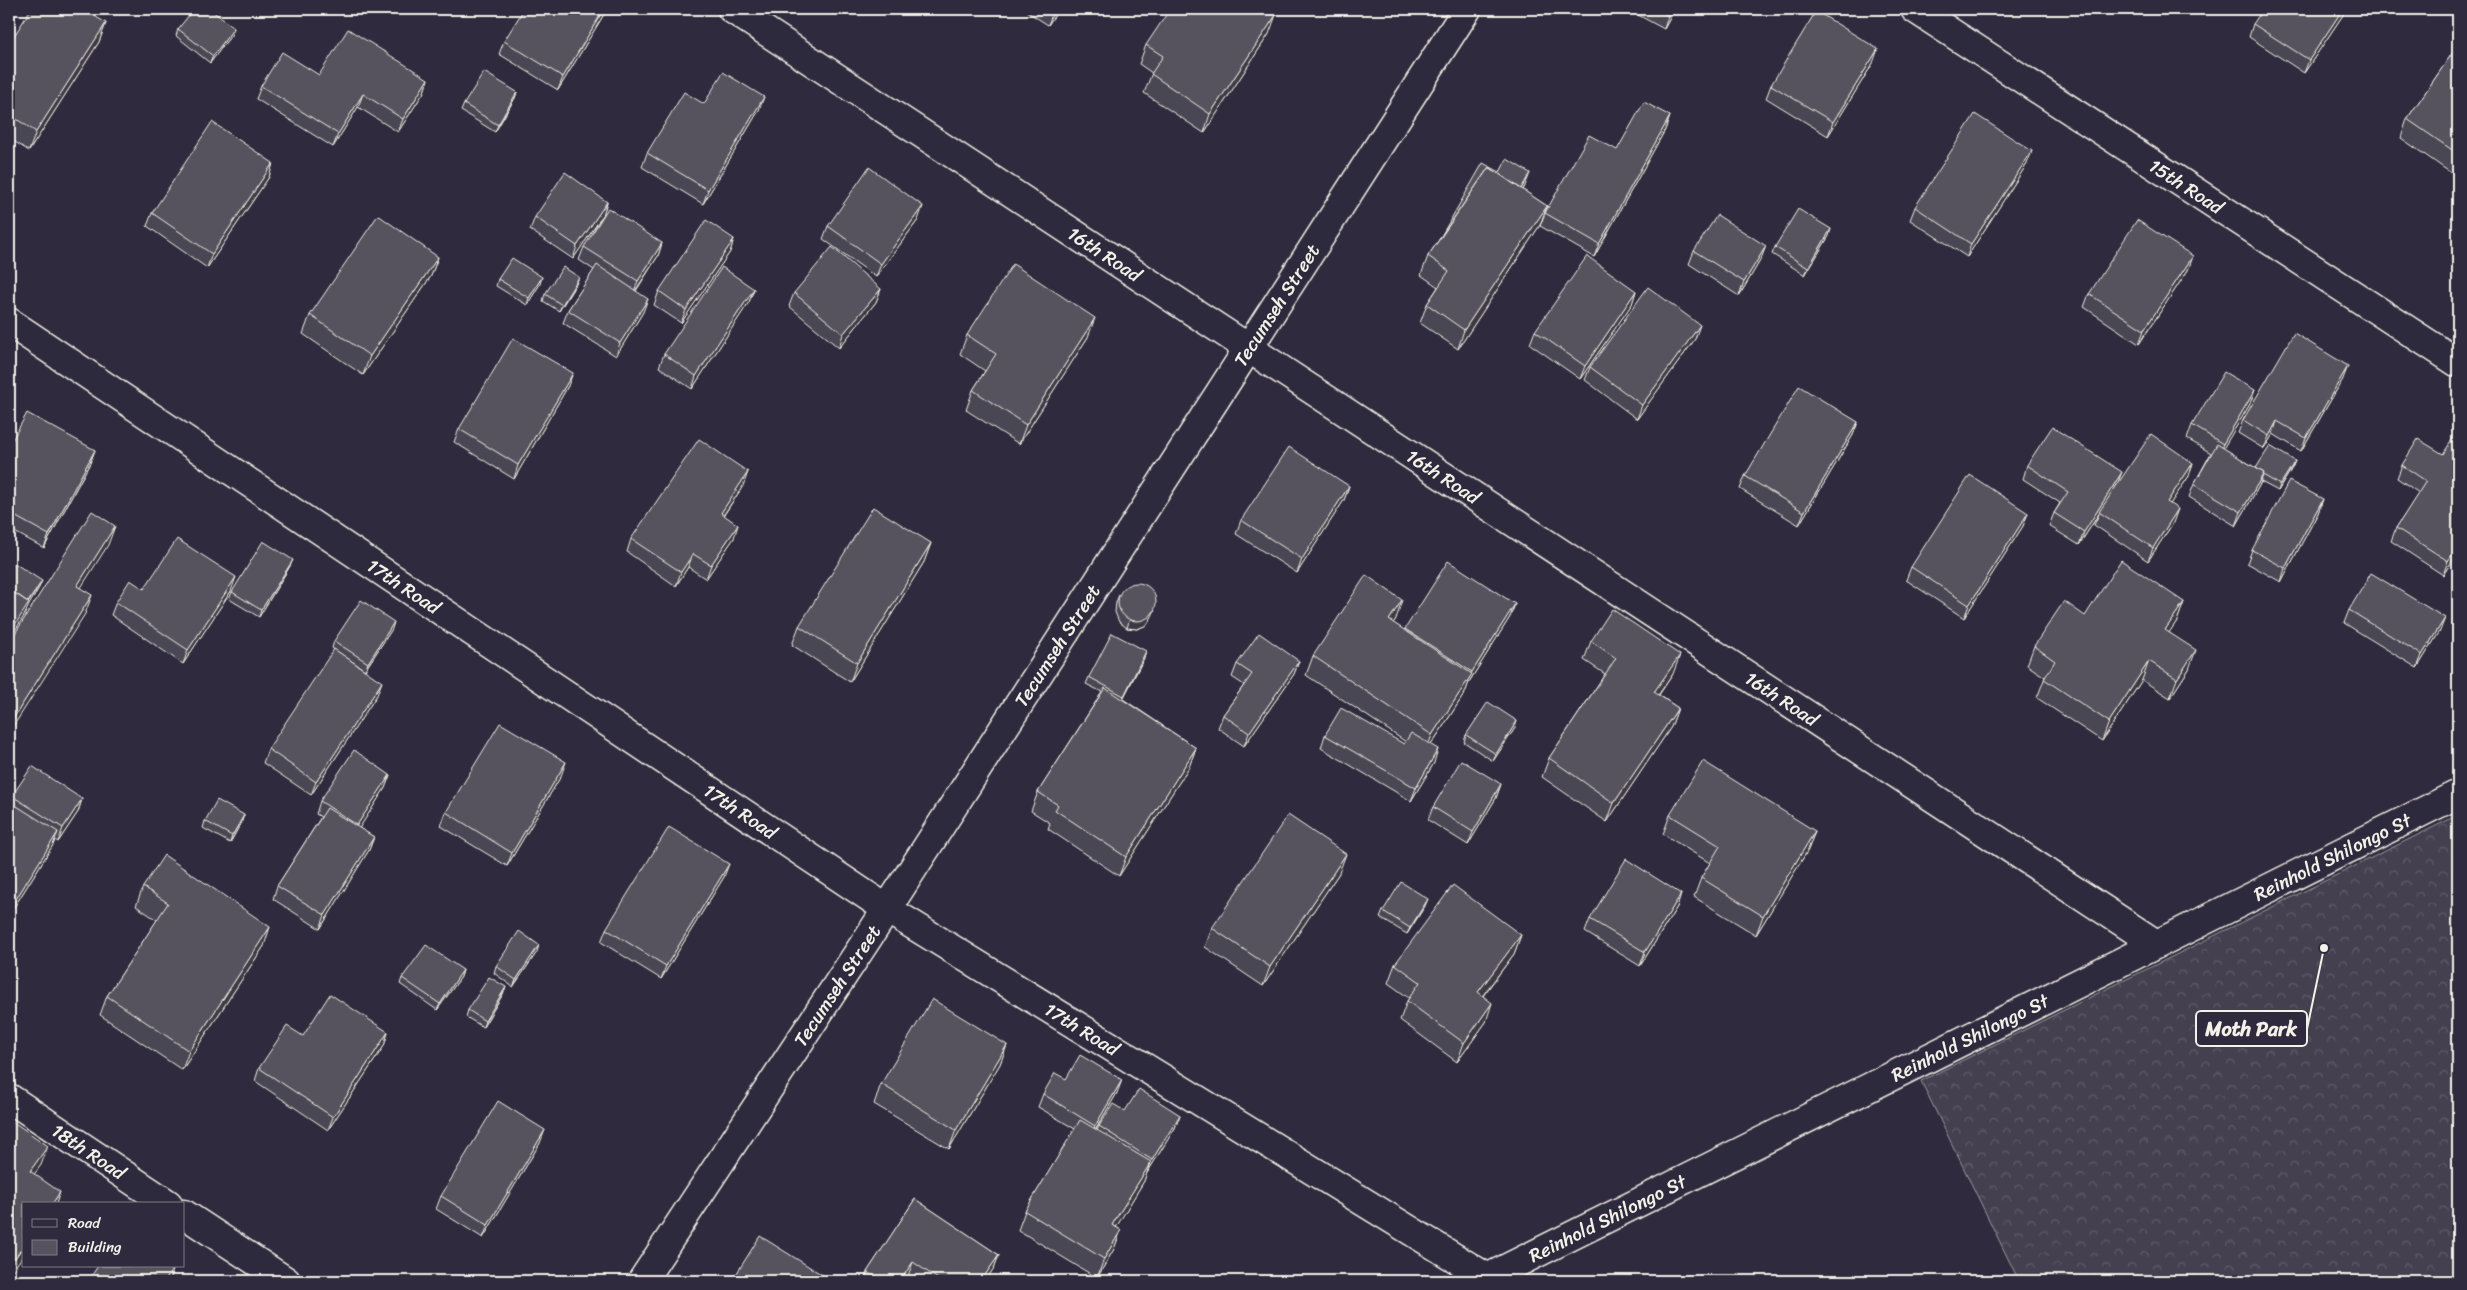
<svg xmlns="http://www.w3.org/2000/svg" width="2467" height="1290" font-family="Sriracha,sans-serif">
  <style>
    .forest { fill: url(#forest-crowns); stroke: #9c989c }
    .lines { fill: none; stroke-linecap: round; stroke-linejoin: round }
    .minor-casing { stroke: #f4f1e8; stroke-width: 31 }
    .minor { stroke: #2f2a3d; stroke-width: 28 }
    .wall { fill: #4a4752; stroke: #f4f1e8 }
    .shaded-wall { fill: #3c3942; stroke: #f4f1e8 }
    .building { fill: #56525f; stroke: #f4f1e8 }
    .labels { text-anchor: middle; stroke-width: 4.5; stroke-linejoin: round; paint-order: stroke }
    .street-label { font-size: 19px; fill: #f4f1e8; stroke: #2f2a3d }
    .leader { fill: none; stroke: #f4f1e8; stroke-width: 2 }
    .callout-dot { fill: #f4f1e8; stroke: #2f2a3d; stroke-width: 2 }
    .callout { fill: #2f2a3d; stroke: #f4f1e8; stroke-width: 2 }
    .callout-label { font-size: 20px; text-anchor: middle; font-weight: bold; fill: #f4f1e8 }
  </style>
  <defs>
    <pattern id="forest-crowns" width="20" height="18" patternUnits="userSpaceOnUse" patternTransform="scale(1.25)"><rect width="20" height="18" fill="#454050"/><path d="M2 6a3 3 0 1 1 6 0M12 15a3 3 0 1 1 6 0" fill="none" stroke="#605c69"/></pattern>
  </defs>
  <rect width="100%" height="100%" fill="#2f2a3d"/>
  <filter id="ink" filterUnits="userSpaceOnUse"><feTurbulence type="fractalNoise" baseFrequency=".02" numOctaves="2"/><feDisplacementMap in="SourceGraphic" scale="10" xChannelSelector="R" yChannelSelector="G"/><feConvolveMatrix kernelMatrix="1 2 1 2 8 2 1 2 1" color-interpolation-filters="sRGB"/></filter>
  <g filter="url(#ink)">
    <!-- forest -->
    <path class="forest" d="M2458,815V1281H2019L1921,1081Z"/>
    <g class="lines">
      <!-- minor casing -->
      <g class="minor-casing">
        <g id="minor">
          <path id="s1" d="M732,9L2156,944"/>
          <path id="s2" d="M1915,9L2458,363"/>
          <path id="s3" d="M9,322L887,909L1486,1277"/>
          <path id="s4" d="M9,1098L168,1204"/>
          <path d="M184,1214L286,1281"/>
          <path id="s5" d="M642,1281L887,909L1467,9"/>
          <path id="s6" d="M1481,1281L2458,794"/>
        </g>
      </g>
      <!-- minor -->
      <use href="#minor" class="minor"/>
    </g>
    <!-- wall -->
    <path class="wall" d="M1023,9H1059L1048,25Z
      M1627,9H1675L1664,29Z
      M2347,9L2304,73L2249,37L2253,24Z
      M606,11L558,90L499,54L504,41Z
      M106,23L99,42L29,151L9,138V44Z
      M234,28L232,34L210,63L176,36L178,29Z
      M1269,34L1204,133L1144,93L1152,73L1139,64L1146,45Z
      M2458,45V178L2401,138L2407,119Z
      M1873,63L1828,136L1766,98L1771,85Z
      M319,75L428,79L424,92L398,132L358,107L333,147L256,99L261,86Z
      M517,92L515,98L495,132L461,111L464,104Z
      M704,104L759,110L703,204L642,167L647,153Z
      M1670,116L1665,130L1594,257L1540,226L1545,213L1617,150Z
      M273,163L269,177L207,268L147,226L152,213Z
      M2027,164L1967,257L1910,220L1915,207Z
      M1500,172L1525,186L1523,190L1547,206L1540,225L1458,349L1420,323L1427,304L1438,287L1421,275L1428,256L1440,238Z
      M607,202L603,215L573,259L530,230L535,217Z
      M918,220L876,277L823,239L828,226Z
      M1829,236L1805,275L1772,254L1775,247Z
      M734,239L730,252L681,323L654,305L659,291Z
      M662,243L658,256L636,291L643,312L616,356L563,323L568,310L594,270L579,260L584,247Z
      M1694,251L1761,259L1739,296L1689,264Z
      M2193,256L2188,270L2139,344L2084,307L2089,294Z
      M438,257L431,276L363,375L303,334L310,315Z
      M579,277L576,284L559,311L543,301L545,294Z
      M498,279L540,284L527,305L496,286Z
      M754,289L749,302L692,389L659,367L664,354Z
      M881,289L876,302L839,348L789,306L794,293Z
      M1636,291L1632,304L1580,379L1530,344L1535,331Z
      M967,335L1088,337L1019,444L966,410L973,390L985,371L960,354Z
      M1695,339L1637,419L1585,380L1590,367Z
      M2343,379L2301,451L2273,434L2264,449L2238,433L2243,420Z
      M568,386L514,479L454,442L459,429Z
      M2250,404L2223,448L2256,468L2295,461L2292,468L2278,491L2261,482L2259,486L2236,526L2189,497L2194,484L2211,453L2187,439L2192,425Z
      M1858,422L1853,435L1799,525L1740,489L1745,476Z
      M2458,440V552L2443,575L2391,541L2396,528L2419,493L2397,478L2402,465L2443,454Z
      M9,446L95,450L90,463L44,548L9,529Z
      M2027,465L2117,485L2107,501L2189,476L2170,504L2173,523L2148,561L2094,525L2099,514L2079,545L2049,526L2054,513L2060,503L2023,479Z
      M743,486L724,515L734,538L706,579L688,567L676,586L627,552L631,539Z
      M1349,486L1344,500L1297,573L1236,534L1241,520Z
      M2323,499L2318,513L2281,582L2247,563L2252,550Z
      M2028,513L2023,526L1964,618L1906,580L1911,567Z
      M931,543L924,562L850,682L792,645L799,626Z
      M290,566L259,617L229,599L232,592Z
      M144,589L231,591L183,664L111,615L116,602Z
      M1119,595L1152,616L1147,625L1137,629L1127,628L1119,622L1115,612L1116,602Z
      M2184,602L2177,621L2169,632L2189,669L2170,698L2142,680L2102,741L2037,698L2045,677L2027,665L2034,646L2085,616Z
      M1515,604L1510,617L1469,682L1465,693L1431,745L1434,763L1411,801L1321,748L1325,735L1404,744L1406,742L1306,675L1313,656L1396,619L1393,623L1404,630L1405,629Z
      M2349,610L2440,631L2417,668L2344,623Z
      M392,629L365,670L332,648L334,641Z
      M1591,641L1673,674L1659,695L1678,708L1671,727L1607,822L1542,777L1549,758L1605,674L1584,660Z
      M1144,658L1123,699L1196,748L1189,767L1119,876L1048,829L1050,823L1031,811L1038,792L1102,692L1086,684L1089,677Z
      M1299,661L1294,674L1244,746L1218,728L1223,715L1244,685L1232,677L1237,664Z
      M377,695L311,795L263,763L268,749Z
      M1515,728L1493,761L1464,742L1466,735Z
      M390,775L385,788L359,828L374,837L369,850L320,929L273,899L277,886L321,817L316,814L320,801Z
      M561,776L507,866L441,826L446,812Z
      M1501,784L1496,798L1468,845L1428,820L1433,807Z
      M12,796L82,799L78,812L58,842L55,840L53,845L11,912L9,910V801L10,802Z
      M1670,815L1815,831L1808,850L1756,935L1694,897L1701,878L1710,863L1663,834Z
      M205,821H242L230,843L203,828Z
      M1339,873L1263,986L1205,947L1212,928Z
      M724,877L661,979L601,942L606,929Z
      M143,887L264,946L182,1070L100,1015L107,996L157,920L136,906Z
      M1681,894L1677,907L1640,966L1585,932L1590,919Z
      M1425,906L1407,934L1380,918L1383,911Z
      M1521,935L1514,954L1483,996L1486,1022L1457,1062L1400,1020L1407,1001L1409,998L1388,983L1395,964Z
      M537,952L513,987L494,973L496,966Z
      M463,970L461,977L437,1010L400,984L402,978Z
      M503,994L483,1027L466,1017L468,1010Z
      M388,1032L384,1046L328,1130L255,1081L259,1068L303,1036Z
      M1007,1045L1000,1064L949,1149L874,1104L881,1084Z
      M1066,1079L1117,1093L1096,1129L1097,1130L1099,1126L1125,1111L1180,1115L1175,1128L1147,1173V1172L1144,1181L1116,1227L1121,1230L1114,1249L1097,1278L1018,1230L1025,1211L1075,1129L1038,1107L1043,1094Z
      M540,1143L483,1238L436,1209L441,1196Z
      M915,1199L999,1255L994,1268L985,1281H916L908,1276L904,1281H864L867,1272Z"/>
    <!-- shaded-wall -->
    <path class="shaded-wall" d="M604,9H607L606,11L558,90L563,77Z
      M1055,9H1059L1048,25L1053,12Z
      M1672,9H1675L1664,29L1668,16Z
      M2343,9H2347L2304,73L2309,60Z
      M1276,15L1269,34L1204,133L1210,114Z
      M106,23L99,42L29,151L36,132Z
      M234,28L232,34L210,63L213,56Z
      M1878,49L1873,63L1828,136L1833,122Z
      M428,79L424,92L398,132L403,119Z
      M517,92L515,98L495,132L498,125Z
      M363,94L358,107L333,147L338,134Z
      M764,97L759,110L703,204L708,190Z
      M1670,116L1665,130L1594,257L1599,244Z
      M2032,151L2027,164L1967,257L1971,244Z
      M273,163L269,177L207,268L212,254Z
      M1530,173L1525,186L1520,195V191Z
      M607,202L603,215L573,259L577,246Z
      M923,206L918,220L876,277L881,264Z
      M1547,206L1540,225L1458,349L1464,330Z
      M1831,229L1829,236L1805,275L1808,268Z
      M734,239L730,252L681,323L686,310Z
      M662,243L658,256L633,294L638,281Z
      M1766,246L1761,259L1739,296L1744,282Z
      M2193,256L2188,270L2139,344L2144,330Z
      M438,257L431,276L363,375L370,356Z
      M542,277L540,284L527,305L529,298Z
      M579,277L576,284L559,311L562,305Z
      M754,289L749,302L692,389L696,376Z
      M881,289L876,302L839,348L843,334Z
      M1636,291L1632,304L1580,379L1585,366Z
      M648,299L643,312L616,356L620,343Z
      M1095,318L1088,337L1019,444L1026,425Z
      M1700,325L1695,339L1637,419L1642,405Z
      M2348,366L2343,379L2301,451L2306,438Z
      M573,373L568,386L514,479L518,465Z
      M2255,390L2250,404L2218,457L2223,444Z
      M2277,421L2273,434L2264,449L2269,436Z
      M1858,422L1853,435L1799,525L1804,512Z
      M95,450L90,463L44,548L49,535Z
      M2295,461L2292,468L2278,491L2280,485Z
      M2193,463L2189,476L2162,516L2167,502Z
      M748,472L743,486L716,526L721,513Z
      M2122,472L2117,485L2079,545L2084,532Z
      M2264,473L2259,486L2236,526L2241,512Z
      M1349,486L1344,500L1297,573L1302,559Z
      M2323,499L2318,513L2281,582L2285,568Z
      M2178,509L2173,523L2148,561L2153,548Z
      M2028,513L2023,526L1964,618L1969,605Z
      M738,525L734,538L706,579L711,565Z
      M115,526L108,545L70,605L77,586Z
      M931,543L924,562L850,682L857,663Z
      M2458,546V552L2443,575L2448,561Z
      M693,554L688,567L676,586L681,572Z
      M293,560L290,566L259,617L261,610Z
      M236,577L231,591L183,664L188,650Z
      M42,581L39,588L29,605L24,616L9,640V634Z
      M92,595L85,614L9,733V725Z
      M1402,600L1396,619L1382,639L1389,620Z
      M2184,602L2177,621L2158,649L2165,630Z
      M1515,604L1510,617L1469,682L1465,693L1425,754L1432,735L1470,677L1472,672Z
      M1155,610L1152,616L1147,625L1137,629L1127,628L1129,621Z
      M2445,618L2440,631L2417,668L2422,655Z
      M394,622L392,629L365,670L368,663Z
      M2196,650L2189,669L2170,698L2177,679Z
      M1146,651L1144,658L1121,702L1124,696Z
      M1680,655L1673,674L1647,711L1654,692Z
      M1299,661L1294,674L1244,746L1249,733Z
      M2149,661L2142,680L2102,741L2109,722Z
      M382,682L377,695L311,795L316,782Z
      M1678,708L1671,727L1607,822L1614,803Z
      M1517,721L1515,728L1493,761L1496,754Z
      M1196,748L1189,767L1119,876L1126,857Z
      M1438,749L1434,763L1411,801L1416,788Z
      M566,762L561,776L507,866L512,853Z
      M390,775L385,788L353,838L357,825Z
      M1501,784L1496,798L1468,845L1473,832Z
      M82,799L78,812L58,842L63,828Z
      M244,815L242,821L230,843L232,836Z
      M1815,831L1808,850L1756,935L1763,916Z
      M58,832L53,845L11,912L16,899Z
      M374,837L369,850L320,929L325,915Z
      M1346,854L1339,873L1263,986L1270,967Z
      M729,864L724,877L661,979L666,966Z
      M1681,894L1677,907L1640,966L1645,952Z
      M1428,899L1425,906L1407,934L1410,928Z
      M270,927L264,946L182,1070L189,1051Z
      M1521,935L1514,954L1471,1011L1478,992Z
      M539,945L537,952L513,987L516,980Z
      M463,970L461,977L437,1010L440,1004Z
      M506,987L503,994L483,1027L485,1021Z
      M1492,1003L1486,1022L1457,1062L1464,1043Z
      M388,1032L384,1046L328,1130L333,1117Z
      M1007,1045L1000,1064L949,1149L956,1130Z
      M1122,1080L1117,1093L1090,1139L1095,1126Z
      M1180,1115L1175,1128L1147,1173L1152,1160Z
      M545,1130L540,1143L483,1238L488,1225Z
      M48,1146L41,1165L23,1190L30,1171Z
      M1151,1162L1144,1181L1106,1244L1112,1225Z
      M60,1192L56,1204H52Z
      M1121,1230L1114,1249L1097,1278L1104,1259Z
      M24,1245V1254L9,1276V1267Z
      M999,1255L994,1268L985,1281H981Z
      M913,1262L908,1276L904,1281H900Z
      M174,1266L170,1281H165Z"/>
    <!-- building -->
    <path class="building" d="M31,9H83L106,23L36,132L9,114V44Z
      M194,9H210L234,28L213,56L178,29Z
      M524,9H604L563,77L504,41Z
      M1047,9H1055L1053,12Z
      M1170,9H1266L1276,15L1210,114L1151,74L1163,56L1146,45Z
      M1656,9H1672L1668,16Z
      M2263,9H2343L2309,60L2253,24Z
      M1816,11L1878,49L1833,122L1771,85Z
      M348,29L428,79L403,119L363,94L338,134L261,86L282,52L319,75Z
      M2458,45V154L2407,119Z
      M484,72L517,92L498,125L464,104Z
      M723,72L764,97L708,190L647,153L684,92L704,104Z
      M1644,102L1670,116L1599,244L1545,213L1589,135L1617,150Z
      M1975,114L2032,151L1971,244L1915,207Z
      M212,122L273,163L212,254L152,213Z
      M1507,159L1530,173L1521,189L1489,167L1440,238L1483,163L1500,172Z
      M869,167L923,206L881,264L828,226Z
      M1489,167L1547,206L1464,330L1427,304L1449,271L1428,256Z
      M565,172L607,202L577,246L535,217Z
      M608,208L662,243L638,281L584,247Z
      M1798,209L1831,229L1808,268L1775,247Z
      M378,215L438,257L370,356L310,315Z
      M1717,215L1766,246L1744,282L1694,251Z
      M706,220L734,239L686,310L659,291Z
      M2137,220L2193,256L2144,330L2089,294Z
      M832,247L881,289L843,334L794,293Z
      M1587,256L1636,291L1585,366L1535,331Z
      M512,258L542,277L529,298L498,279Z
      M1013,264L1095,318L1026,425L973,390L996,354L967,335Z
      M597,265L648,299L620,343L568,310Z
      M563,267L579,277L562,305L545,294Z
      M722,267L754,289L696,376L664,354Z
      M1648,287L1700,325L1642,405L1590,367Z
      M2294,333L2348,366L2306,438L2277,421L2269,436L2243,420Z
      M513,338L573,373L518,465L459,429Z
      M2224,372L2255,390L2223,444L2192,425Z
      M1799,386L1858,422L1804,512L1745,476Z
      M27,413L95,450L49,535L9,513V446Z
      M2052,427L2122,472L2084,532L2054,513L2068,492L2027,465Z
      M2151,434L2193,463L2167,502L2178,509L2153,548L2099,512Z
      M2454,437L2458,440V546L2448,561L2396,528L2426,481L2402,465L2418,439L2443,454Z
      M699,439L748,472L721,513L738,525L711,565L693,554L681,572L631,539Z
      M2217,444L2264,473L2241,512L2194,484Z
      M2270,446L2295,461L2280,485L2263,475L2264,473L2256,468Z
      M1289,447L1349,486L1302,559L1241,520Z
      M1970,475L2028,513L1969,605L1911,567Z
      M2289,481L2323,499L2285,568L2252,550Z
      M873,507L931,543L857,663L799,626Z
      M92,511L115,526L77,586L92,595L9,725V643Z
      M177,539L236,577L188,650L116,602L130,580L144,589Z
      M263,541L293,560L261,610L232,592Z
      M2121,560L2184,602L2165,630L2196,650L2177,679L2149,661L2109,722L2044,679L2055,661L2034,646L2064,601L2085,616Z
      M1448,561L1515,604L1472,672L1405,629Z
      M14,563L42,581L28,602L9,589V571Z
      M2371,573L2445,618L2422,655L2349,610Z
      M1366,575L1402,600L1389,620L1472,674L1432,735L1313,656Z
      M1118 602a19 19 0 1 1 38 0a19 19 0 1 1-38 0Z
      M9,589L29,603L9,634Z
      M361,600L394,622L368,663L334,641Z
      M1612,609L1680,655L1654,692L1678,708L1614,803L1549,758L1616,658L1591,641Z
      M1112,633L1146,651L1124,696L1089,677Z
      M1259,633L1299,661L1249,733L1223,715L1252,674L1237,664Z
      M334,649L382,682L316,782L268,749Z
      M1105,688L1196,748L1126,857L1055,810L1058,805L1038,792Z
      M1488,702L1517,721L1496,754L1466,735Z
      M1341,708L1404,744L1411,733L1438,749L1416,788L1325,735Z
      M500,723L566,762L512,853L446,812Z
      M354,750L390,775L357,825L320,801Z
      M1461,760L1501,784L1473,832L1433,807Z
      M1703,761L1815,831L1763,916L1701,878L1720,846L1670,815Z
      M32,766L82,799L63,828L12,796Z
      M217,800L244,815L232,836L205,821Z
      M9,801L58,832L16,899L9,894Z
      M327,808L374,837L325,915L277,886Z
      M1288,815L1346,854L1270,967L1212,928Z
      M669,827L729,864L666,966L606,929Z
      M164,855L270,927L189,1051L107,996L168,903L143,887Z
      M1626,859L1681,894L1645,952L1590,919Z
      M1401,882L1428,899L1410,928L1383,911Z
      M1453,885L1521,935L1478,992L1492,1003L1464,1043L1407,1001L1420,982L1395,964Z
      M519,931L539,945L516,980L496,966Z
      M426,945L463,970L440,1004L402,978Z
      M489,977L506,987L485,1021L468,1010Z
      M330,994L388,1032L333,1117L259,1068L287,1026L303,1036Z
      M932,999L1007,1045L956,1130L881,1084Z
      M1080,1055L1122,1080L1095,1126L1043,1094L1055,1073L1066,1079Z
      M1139,1089L1180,1115L1152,1160L1099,1126L1113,1104L1125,1111Z
      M498,1101L545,1130L488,1225L441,1196Z
      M1080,1120L1151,1162L1112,1225L1121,1230L1104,1259L1025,1211Z
      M12,1121L48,1146L30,1171L60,1192L52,1204H24V1245L9,1267V1126Z
      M915,1199L999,1255L981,1281H941L913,1262L900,1281H881L867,1272Z
      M760,1236L832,1281H732Z
      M98,1266H174L165,1281H88Z"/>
  </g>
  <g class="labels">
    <!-- street labels -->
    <g class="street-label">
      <text dy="7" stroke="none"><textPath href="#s2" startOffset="324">15th Road</textPath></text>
      <text dy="7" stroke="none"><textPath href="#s1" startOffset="446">16th Road</textPath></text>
      <text dy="7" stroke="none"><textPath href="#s5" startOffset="1164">Tecumseh Street</textPath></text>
      <text dy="7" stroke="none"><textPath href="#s1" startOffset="851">16th Road</textPath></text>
      <text dy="7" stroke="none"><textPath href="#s3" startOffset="475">17th Road</textPath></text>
      <text dy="7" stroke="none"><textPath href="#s5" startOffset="759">Tecumseh Street</textPath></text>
      <text dy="7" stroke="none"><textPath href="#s1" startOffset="1256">16th Road</textPath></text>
      <text dy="7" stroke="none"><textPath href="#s3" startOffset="880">17th Road</textPath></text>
      <text dy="7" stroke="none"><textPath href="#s6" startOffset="951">Reinhold Shilongo St</textPath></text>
      <text dy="7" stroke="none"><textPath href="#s5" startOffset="354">Tecumseh Street</textPath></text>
      <text dy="7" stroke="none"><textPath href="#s3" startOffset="1285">17th Road</textPath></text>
      <text dy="7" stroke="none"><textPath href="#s6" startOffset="546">Reinhold Shilongo St</textPath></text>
      <text dy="7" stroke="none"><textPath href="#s4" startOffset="96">18th Road</textPath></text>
      <text dy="7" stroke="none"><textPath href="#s6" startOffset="141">Reinhold Shilongo St</textPath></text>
    </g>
  </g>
  <!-- callouts -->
  <path class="leader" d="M2324 948L2307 1029"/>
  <circle class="callout-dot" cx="2324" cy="948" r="5"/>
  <rect class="callout" x="2196" y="1011" width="111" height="35" rx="5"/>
  <g class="callout-label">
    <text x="2251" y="1036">Moth Park</text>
  </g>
  <!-- margin -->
  <rect width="2467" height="1290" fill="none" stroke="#2f2a3d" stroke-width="30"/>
  <rect x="15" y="15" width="2437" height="1260" fill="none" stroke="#f4f1e8" stroke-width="2" filter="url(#ink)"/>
  <!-- legend -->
  <rect x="22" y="1202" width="162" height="65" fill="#2f2a3d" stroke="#7e7a81"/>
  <rect x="32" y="1219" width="25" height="8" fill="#2f2a3d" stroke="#7e7a81"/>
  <text x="68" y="1228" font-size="15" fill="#f4f1e8">Road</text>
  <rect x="32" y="1240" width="25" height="15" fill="#56525f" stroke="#7e7a81"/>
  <text x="68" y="1252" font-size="15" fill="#f4f1e8">Building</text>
</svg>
